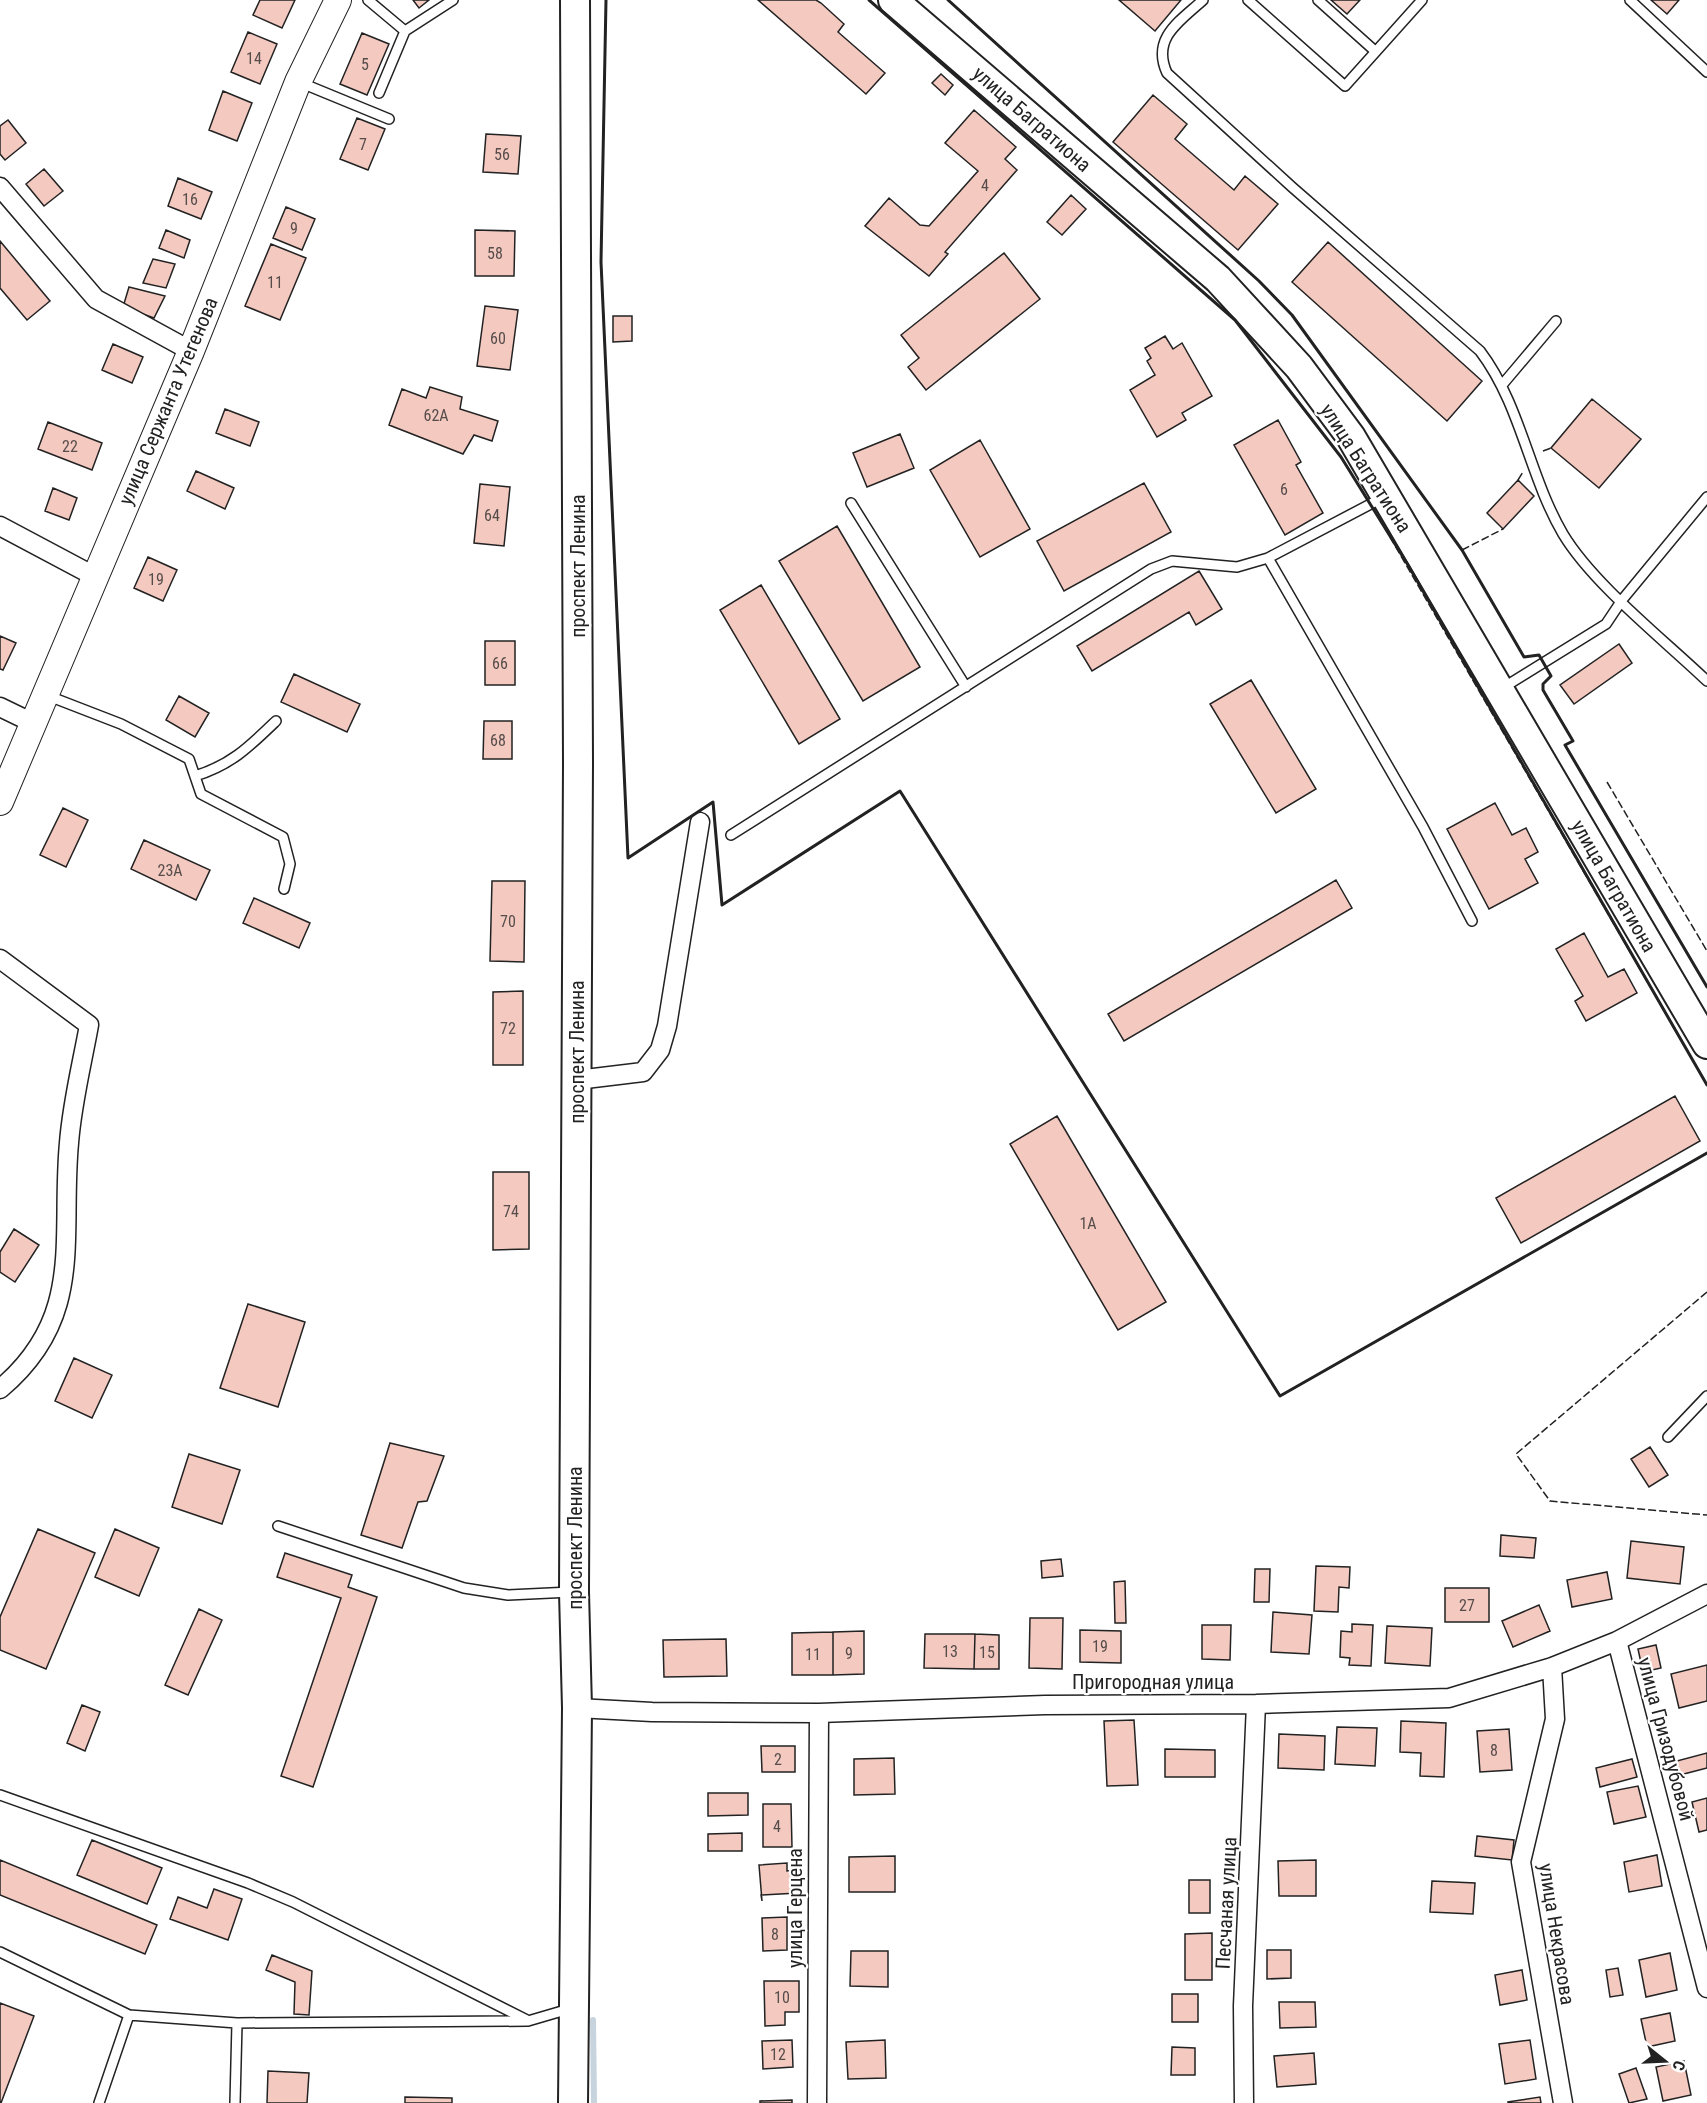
<svg xmlns="http://www.w3.org/2000/svg" width="1707" height="2103" font-family="'Roboto Condensed',sans-serif">
  <style>
    .lines { fill: none; stroke-linecap: round; stroke-linejoin: round }
    .stream { stroke: #c7d3dd; stroke-width: 6 }
    .building { fill: #f3c9c0; stroke: #222; stroke-width: 1.5 }
    .lane-casing { stroke: #222; stroke-width: 12 }
    .street-casing { stroke: #222; stroke-width: 21 }
    .secondary-casing { stroke: #222; stroke-width: 28 }
    .primary-casing { stroke: #222; stroke-width: 32 }
    .lane { stroke: #fff; stroke-width: 9 }
    .street { stroke: #fff; stroke-width: 18 }
    .secondary { stroke: #fff; stroke-width: 26 }
    .primary { stroke: #fff; stroke-width: 28 }
    .fence { stroke: #222; stroke-width: 1.5; stroke-dasharray: 8 3; stroke-linecap: butt }
    .wall { stroke: #222; stroke-width: 3 }
    .labels { text-anchor: middle; stroke-width: 4.5; stroke-linejoin: round; paint-order: stroke }
    .number-label { font-size: 16px; fill: #564c4a }
    .street-label { font-size: 20px; fill: #222; stroke: #fff }
  </style>
  <rect width="100%" height="100%" fill="#fff"/>
  <g class="lines">
    <!-- stream -->
    <path class="stream" d="M593,2020L594,2103"/>
  </g>
  <!-- building -->
  <path class="building" d="M260,0H295L282,28L253,15Z
    M413,0H429L419,8Z
    M758,0H816L821,3L844,24L838,32L885,73L866,94Z
    M1119,0H1181L1155,31Z
    M1331,0H1360L1347,14Z
    M1651,0H1679L1667,14Z
    M248,32L277,44L260,84L231,72Z
    M362,33L389,44L367,95L340,84Z
    M941,74L953,85L945,95L932,83Z
    M223,91L252,103L237,141L209,130Z
    M1153,95L1187,124L1175,139L1234,190L1245,176L1278,204L1238,250L1113,142Z
    M974,110L1016,147L1005,159L1017,170L945,252L948,254L929,276L865,226L889,198L920,225L929,226L978,171L945,143Z
    M357,118L385,129L368,170L340,159Z
    M8,120L26,143L5,160L0,154V126Z
    M486,134L521,136L518,174L483,172Z
    M44,169L63,191L44,206L26,184Z
    M178,178L212,192L201,219L168,206Z
    M1071,195L1086,209L1062,235L1047,222Z
    M286,207L315,219L302,250L273,238Z
    M166,230L190,240L184,258L159,248Z
    M475,230L515,231L514,276H475Z
    M0,241L50,301L27,320L0,288Z
    M1328,242L1482,381L1447,421L1292,282Z
    M271,244L306,258L280,320L245,306Z
    M1004,253L1040,299L926,390L908,367L919,358L901,335Z
    M153,259L175,264L166,288L143,283Z
    M129,287L165,296L154,318L123,307Z
    M485,306L518,310L510,370L477,366Z
    M613,316H632V341L613,342Z
    M1165,336L1173,349L1182,343L1212,396L1182,413L1186,420L1157,437L1130,390L1155,375L1147,361L1151,358L1145,348Z
    M113,344L143,357L132,383L102,370Z
    M430,387L462,397L460,409L498,421L492,441L474,435L463,454L389,425L402,389L426,398Z
    M1592,399L1641,439L1599,488L1551,448Z
    M225,409L259,422L250,446L216,433Z
    M1278,420L1301,462L1296,465L1323,513L1285,535L1234,445Z
    M48,422L102,443L92,470L38,449Z
    M900,434L914,468L867,487L853,453Z
    M980,440L1030,529L980,557L930,470Z
    M196,471L234,488L225,509L187,491Z
    M1518,480L1534,496L1503,529L1487,513Z
    M1144,483L1171,532L1064,591L1037,541Z
    M480,484L510,487L504,546L474,543Z
    M53,488L77,498L69,520L45,511Z
    M837,526L920,667L863,701L779,561Z
    M148,557L177,570L163,601L134,588Z
    M1199,571L1222,609L1196,625L1189,612L1092,671L1077,646Z
    M761,585L840,719L799,744L720,610Z
    M0,636L16,643L3,670L0,669Z
    M485,641H515V685H485Z
    M1619,644L1632,663L1574,704L1560,685Z
    M294,674L360,704L347,732L281,702Z
    M1251,680L1316,789L1276,813L1210,704Z
    M179,696L209,713L195,737L166,720Z
    M484,721H512V759H483Z
    M1495,803L1512,835L1526,828L1538,852L1525,859L1538,883L1489,909L1447,829Z
    M63,808L88,820L66,867L40,855Z
    M144,840L210,870L196,900L131,869Z
    M1336,880L1352,908L1124,1041L1108,1014Z
    M492,881H525L524,962L490,961Z
    M254,898L310,923L299,948L243,923Z
    M1584,933L1608,977L1624,969L1637,993L1586,1021L1575,1001L1583,996L1556,949Z
    M523,991V1065H493V992Z
    M1675,1096L1700,1141L1521,1243L1496,1198Z
    M1057,1116L1166,1302L1118,1330L1010,1144Z
    M493,1172H529V1249L493,1250Z
    M14,1229L39,1245L15,1282L0,1272V1252Z
    M248,1304L305,1322L278,1407L220,1388Z
    M74,1358L112,1375L92,1418L55,1401Z
    M390,1443L444,1456L427,1501L418,1502L402,1548L361,1535Z
    M1650,1447L1668,1475L1649,1487L1631,1459Z
    M189,1454L240,1470L222,1524L172,1507Z
    M38,1529L95,1553L46,1669L0,1650V1617Z
    M115,1529L159,1548L139,1596L95,1577Z
    M1501,1535L1536,1538L1534,1558L1500,1556Z
    M1631,1541L1684,1547L1680,1584L1627,1578Z
    M285,1553L352,1575L348,1587L377,1597L313,1787L281,1776L341,1598L277,1577Z
    M1061,1559L1063,1576L1042,1578L1041,1561Z
    M1316,1566L1350,1567L1349,1588L1339,1587L1338,1612L1314,1611Z
    M1255,1569H1270L1269,1602H1254Z
    M1607,1572L1612,1599L1572,1607L1567,1580Z
    M1125,1581L1126,1623H1115L1114,1582Z
    M1445,1588H1489V1622H1445Z
    M1539,1605L1550,1631L1513,1647L1502,1621Z
    M199,1609L222,1620L188,1695L165,1685Z
    M1273,1612L1312,1615L1309,1654L1271,1652Z
    M1030,1618H1063L1062,1669L1029,1668Z
    M1352,1624L1373,1625L1371,1666L1349,1665L1350,1658L1340,1657L1341,1631L1352,1632Z
    M1202,1625H1231L1230,1660L1202,1659Z
    M1387,1626L1432,1628L1430,1666L1385,1663Z
    M1080,1630L1121,1631V1663L1080,1662Z
    M864,1631V1674L833,1675V1632Z
    M833,1632V1675H792V1633Z
    M925,1634H975L974,1669L924,1668Z
    M975,1634L999,1635V1669H974Z
    M726,1639L727,1676L664,1677L663,1640Z
    M1656,1645L1661,1668L1643,1672L1638,1649Z
    M1707,1665V1701L1679,1708L1671,1674Z
    M82,1705L100,1712L85,1751L67,1743Z
    M1134,1720L1138,1785L1107,1786L1104,1721Z
    M1401,1721L1446,1723L1444,1777L1420,1776L1421,1753L1400,1752Z
    M1337,1727L1377,1728L1375,1766L1335,1764Z
    M1509,1729L1512,1770L1480,1772L1477,1731Z
    M1279,1734L1325,1736L1324,1770L1278,1768Z
    M761,1746H795V1772H762Z
    M1165,1749L1215,1750V1777H1165Z
    M1707,1753V1768L1676,1776L1673,1762Z
    M894,1758L895,1794L854,1795V1759Z
    M1632,1759L1637,1777L1600,1787L1596,1768Z
    M1638,1786L1646,1817L1614,1824L1607,1792Z
    M708,1793H748V1815L708,1816Z
    M1707,1798V1830L1699,1832L1692,1802Z
    M763,1804H791L792,1847H763Z
    M742,1833V1851H708V1834Z
    M1477,1836L1514,1840L1512,1860L1475,1856Z
    M92,1840L162,1868L147,1904L77,1875Z
    M1657,1855L1662,1886L1629,1892L1624,1862Z
    M895,1856V1892H849V1857Z
    M0,1860L157,1925L145,1954L0,1895Z
    M1316,1860V1896H1279L1278,1861Z
    M787,1863V1871L797,1870L798,1893L761,1895L762,1901L759,1865Z
    M1189,1880H1210V1913H1189Z
    M1432,1881L1475,1883L1473,1914L1430,1912Z
    M214,1889L242,1899L228,1940L170,1919L178,1897L207,1908Z
    M787,1917V1950L763,1951L762,1918Z
    M1212,1933V1980H1185V1934Z
    M1267,1950H1291V1978L1267,1979Z
    M851,1951H888V1987L850,1986Z
    M1670,1953L1677,1990L1646,1997L1639,1960Z
    M272,1955L312,1971L309,2015L294,2014L295,1982L266,1970Z
    M1618,1968L1623,1995L1610,1997L1606,1970Z
    M1522,1970L1527,2000L1500,2005L1495,1975Z
    M764,1981H799V2012H785V2025L765,2026Z
    M1172,1994H1198V2022H1172Z
    M1279,2002H1315L1316,2027L1280,2028Z
    M0,2003L34,2016L1,2103H0Z
    M1670,2013L1675,2041L1647,2047L1641,2019Z
    M792,2040L793,2067L763,2069L762,2041Z
    M885,2040L886,2078L848,2079L846,2042Z
    M1530,2040L1536,2079L1505,2084L1499,2044Z
    M1172,2047L1195,2048V2075H1171Z
    M1314,2053L1316,2084L1277,2087L1274,2056Z
    M1684,2061L1691,2095L1663,2101L1656,2067Z
    M1636,2068L1647,2099L1629,2103L1619,2074Z
    M268,2071L309,2073L307,2103H267Z
    M405,2097L452,2098V2103H405Z
    M1540,2097L1541,2103H1508V2102Z
    M792,2100V2103H760V2101Z"/>
  <g class="lines">
    <!-- lane casing -->
    <g class="lane-casing">
      <path id="lane" d="M368,0L405,31L379,93
        M1203,0C1180,21 1151,38 1167,73L1292,187L1480,351C1521,405 1529,476 1563,534C1593,584 1663,639 1707,681
        M1248,0L1345,86L1422,0
        M1318,0L1375,51
        M1630,0L1707,72
        M405,31L453,0
        M299,82L389,119
        M1502,385L1556,321
        M851,503L966,687
        M1268,558L1423,827L1472,921
        M1501,689L1606,624L1622,600L1707,497
        M46,695L121,724L189,759L201,794L283,837L290,864L284,889
        M195,776C231,765 249,747 276,721
        M731,835L1151,569L1172,561L1237,567L1268,558L1384,497
        M1668,1437L1707,1396
        M278,1526L464,1588L508,1595L571,1592
        M0,1795L248,1883L293,1902L527,2020
        M0,1952L129,2015L237,2023L528,2021L569,2009
        M99,2103L129,2015
        M235,2103L237,2023"/>
    </g>
    <!-- street casing -->
    <g class="street-casing">
      <path id="street" d="M0,187L96,299L191,351
        M0,526L94,576
        M0,707L35,724
        M0,959L89,1025C82,1064 72,1103 69,1143C60,1239 86,1317 0,1389
        M577,1080L643,1072L660,1050L667,1026L700,822
        M1617,1641L1707,1988
        M1552,1667L1555,1719L1521,1862L1563,2103
        M577,1708L652,1712L819,1713L1045,1705L1256,1704L1449,1698L1552,1667L1617,1641L1707,1594
        M817,2103L819,1713
        M1244,2103L1243,2006L1256,1704"/>
    </g>
    <!-- secondary casing -->
    <g class="secondary-casing">
      <path id="secondary" d="M0,802L191,351L298,82L338,0"/>
    </g>
    <!-- primary casing -->
    <g class="primary-casing">
      <path id="primary" d="M893,0L1218,279L1299,367L1351,437L1707,1044
        M573,2103L577,1708L574,1592L578,763L575,0"/>
    </g>
    <!-- lane -->
    <use href="#lane" class="lane"/>
    <!-- street -->
    <use href="#street" class="street"/>
    <!-- secondary -->
    <use href="#secondary" class="secondary"/>
    <!-- primary -->
    <use href="#primary" class="primary"/>
    <!-- fence -->
    <path class="fence" d="M606,0L601,262L628,858L713,802L722,905L900,791L1280,1396L1707,1153
      M869,0L1235,320L1341,457L1365,495
      M948,0L1259,281L1292,315L1462,550L1524,657L1539,655
      M1543,451L1551,448
      M1518,480L1523,472
      M1379,518L1707,1085
      M1462,550L1503,529
      M1551,676L1543,684V690L1573,741L1565,745L1707,987
      M1607,782L1707,951
      M1707,1292L1516,1454L1550,1501L1707,1515"/>
    <!-- wall -->
    <path class="wall" d="M606,0L601,262L628,858L713,802L722,905L900,791L1280,1396L1707,1153
      M869,0L1235,320L1341,457L1408,565L1707,1085
      M948,0L1259,281L1292,315L1462,550L1524,657L1539,655L1551,676L1543,684V690L1573,741L1565,745L1707,987"/>
  </g>
  <g class="labels">
    <!-- number labels -->
    <g class="number-label">
      <text x="254" y="64">14</text>
      <text x="365" y="70">5</text>
      <text x="363" y="150">7</text>
      <text x="502" y="160">56</text>
      <text x="985" y="191">4</text>
      <text x="190" y="205">16</text>
      <text x="294" y="234">9</text>
      <text x="495" y="259">58</text>
      <text x="275" y="288">11</text>
      <text x="498" y="344">60</text>
      <text x="436" y="421">62А</text>
      <text x="70" y="452">22</text>
      <text x="1284" y="495">6</text>
      <text x="492" y="521">64</text>
      <text x="156" y="585">19</text>
      <text x="500" y="669">66</text>
      <text x="498" y="746">68</text>
      <text x="170" y="876">23А</text>
      <text x="508" y="927">70</text>
      <text x="508" y="1034">72</text>
      <text x="511" y="1217">74</text>
      <text x="1088" y="1229">1A</text>
      <text x="1467" y="1611">27</text>
      <text x="1100" y="1652">19</text>
      <text x="950" y="1657">13</text>
      <text x="987" y="1658">15</text>
      <text x="849" y="1659">9</text>
      <text x="813" y="1660">11</text>
      <text x="1494" y="1756">8</text>
      <text x="778" y="1765">2</text>
      <text x="777" y="1832">4</text>
      <text x="775" y="1940">8</text>
      <text x="782" y="2003">10</text>
      <text x="778" y="2060">12</text>
    </g>
    <!-- street labels -->
    <g class="street-label">
      <text transform="translate(1032 119) rotate(41)" y="7">улица Багратиона</text>
      <text transform="translate(168 401) rotate(-67)" y="7">улица Сержанта Утегенова</text>
      <text transform="translate(1366 468) rotate(57)" y="7">улица Багратиона</text>
      <text transform="translate(578 566) rotate(-90)" y="7">проспект Ленина</text>
      <text transform="translate(1614 886) rotate(60)" y="7">улица Багратиона</text>
      <text transform="translate(577 1052) rotate(-90)" y="7">проспект Ленина</text>
      <text transform="translate(575 1538) rotate(-90)" y="7">проспект Ленина</text>
      <text x="1153" y="1689">Пригородная улица</text>
      <text transform="translate(1666 1739) rotate(75)" y="7">улица Гризодубовой</text>
      <text transform="translate(1226 1903) rotate(-87)" y="7">Песчаная улица</text>
      <text transform="translate(795 1908) rotate(-90)" y="7">улица Герцена</text>
      <text transform="translate(1557 1934) rotate(81)" y="7">улица Некрасова</text>
    </g>
  </g>
  <!-- north arrow -->
  <g transform="translate(1665 2061) rotate(108)" stroke="#ffffff" stroke-width="4.5" paint-order="stroke">
  <path d="M0-4.5L10 22L0 15L-10 22Z" fill="#222222"/>
  <text y="-9" font-size="16" font-weight="bold" text-anchor="middle" fill="#222222">С</text>
  </g>
</svg>
